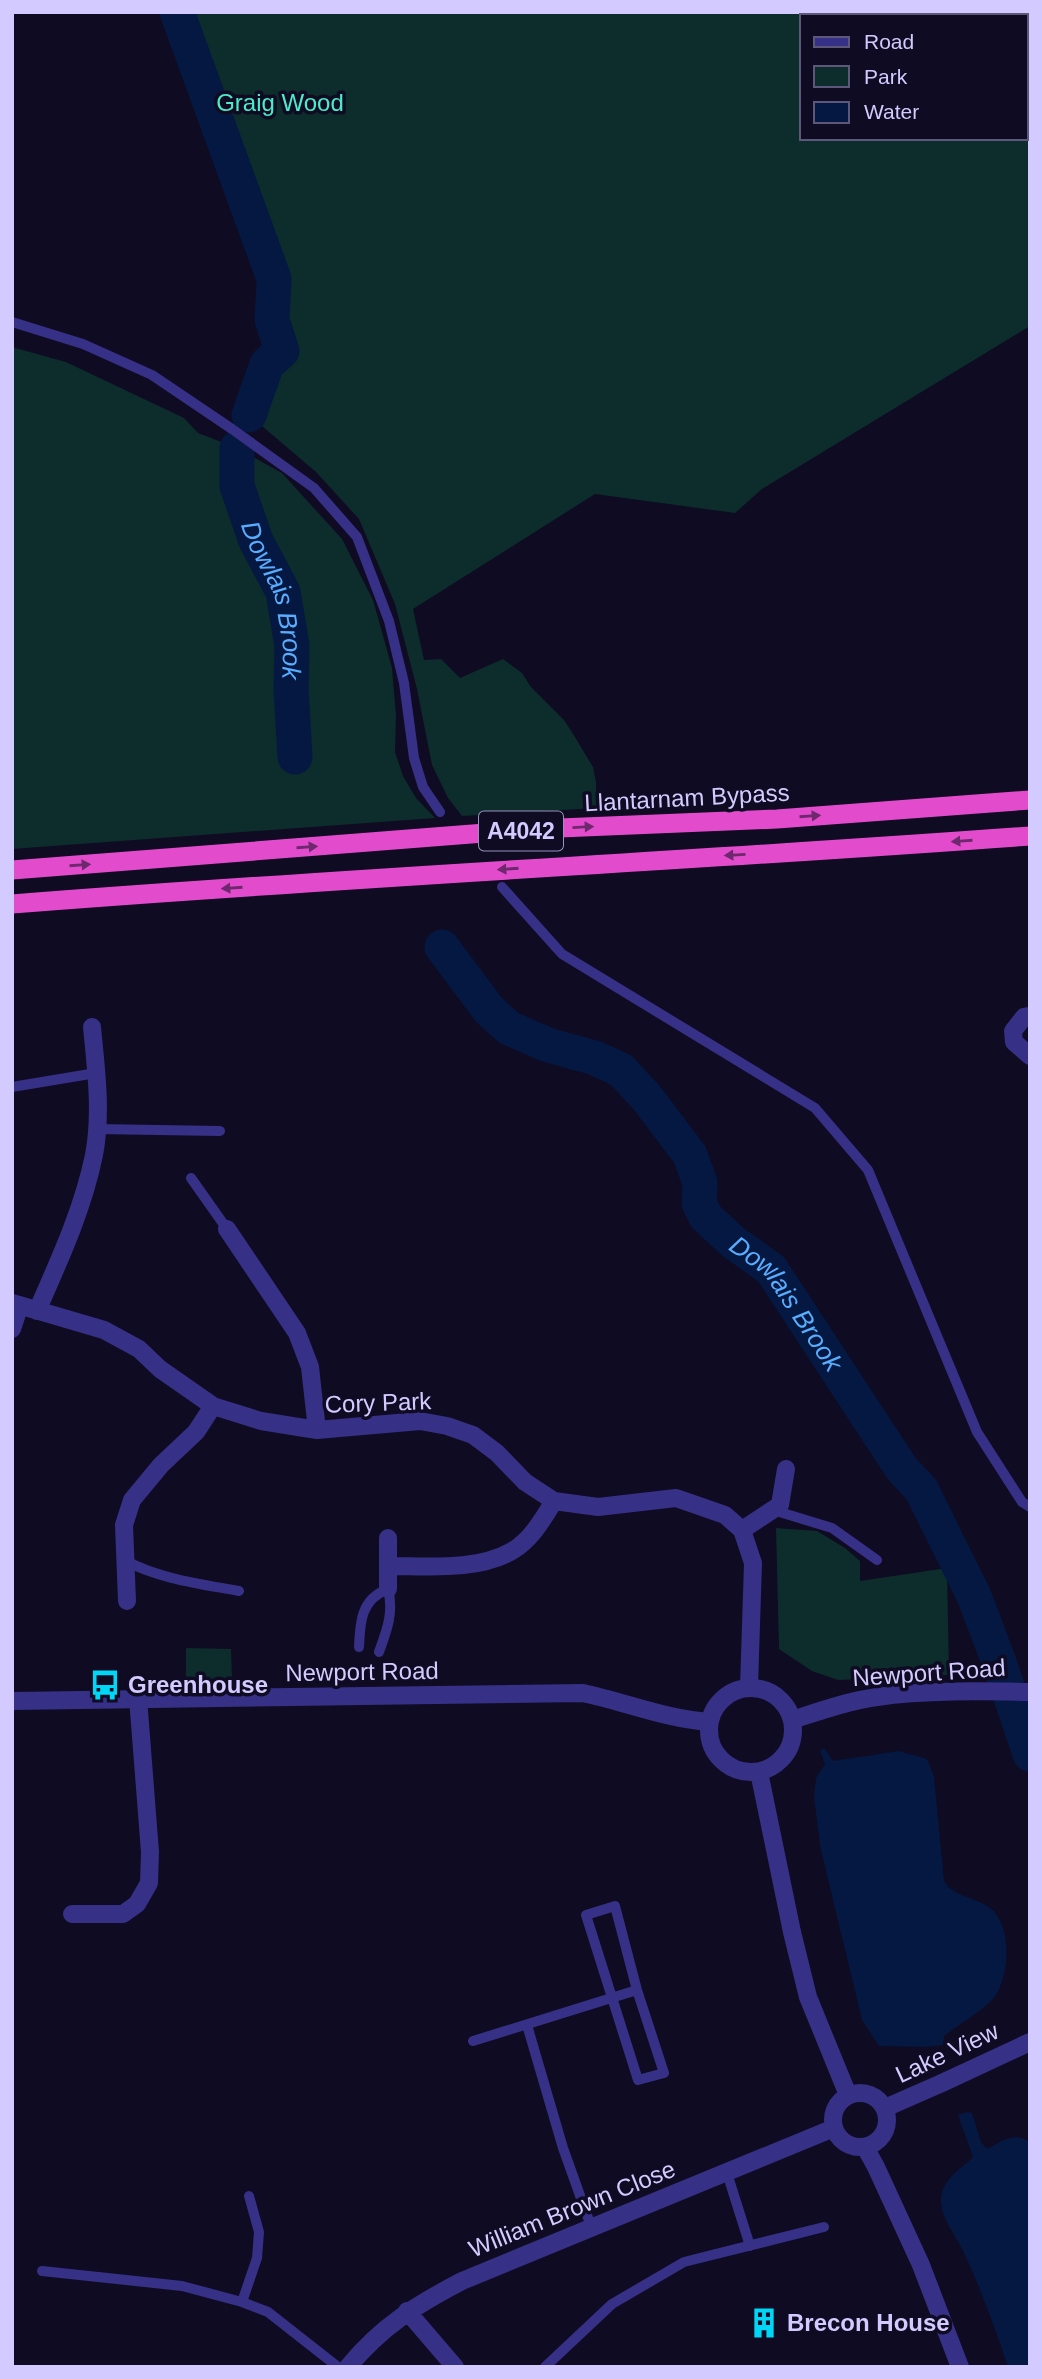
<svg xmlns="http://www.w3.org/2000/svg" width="1042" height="2379" font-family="Helvetica,sans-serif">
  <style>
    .green { fill: #0d2c2c; fill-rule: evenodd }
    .water { fill: #041842 }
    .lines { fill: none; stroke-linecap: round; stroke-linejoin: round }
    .river { stroke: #041842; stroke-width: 35 }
    .service { stroke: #363086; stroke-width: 10 }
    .minor { stroke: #363086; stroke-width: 18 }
    .tertiary { stroke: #363086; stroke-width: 18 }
    .trunk { stroke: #e24ccc; stroke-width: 19 }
    .oneway { fill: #6e286e }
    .labels { text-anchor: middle; stroke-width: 7; stroke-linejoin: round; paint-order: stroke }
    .shield { fill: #0f0b22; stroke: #9891bd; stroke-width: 2 }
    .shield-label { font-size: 23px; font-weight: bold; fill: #d3cbff }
    .park-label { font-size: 24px; fill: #4aecc9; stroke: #0f0b22 }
    .street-label { font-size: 24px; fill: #d3cbff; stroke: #0f0b22 }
    .poi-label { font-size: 24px; font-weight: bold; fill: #d3cbff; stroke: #0f0b22; text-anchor: start }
    .water-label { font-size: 26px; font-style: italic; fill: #59adff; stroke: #0f0b22 }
  </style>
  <rect width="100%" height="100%" fill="#0f0b22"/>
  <!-- green -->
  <path class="green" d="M177,12H1030V326L762,489L735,513L595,494L413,609L424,660L441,659L460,678L503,659L522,673L531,687L564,720L575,737L593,767L596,782V808L462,816L448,798L432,765L417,689L395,604L359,519L316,472L249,415L267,364L282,351L272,320L274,279ZM802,16H1026V138H802Z
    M12,347L66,362L184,418L198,433L237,448L282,473L342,539L373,600L392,668L396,716L395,752L403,776L416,798L435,818L12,849Z
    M776,1528L817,1531L845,1548L860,1561V1581L947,1568L949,1675L838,1680L812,1671L779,1649Z
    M186,1648L231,1649L232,1680L186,1684Z"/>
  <!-- water -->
  <path class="water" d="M824,1748L833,1761L899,1751L927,1759L934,1776L944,1881C953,1897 976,1897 990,1908C1013,1925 1010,1978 993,1999C983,2010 957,2026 944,2036L943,2045L927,2047L879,2046L862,2020L820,1846L814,1796L816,1778L825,1764L820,1751Z
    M967,2112L972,2113L981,2142L987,2149C1000,2142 1016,2130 1030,2143V2367H1008C995,2328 981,2289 963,2251C956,2235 939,2216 941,2198C943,2178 961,2169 973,2157L958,2115Z"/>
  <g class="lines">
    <!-- river -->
    <g class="river">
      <path d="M177,12L274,279L272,320L282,351L267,364L249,415"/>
      <path id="s1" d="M237,448V486L256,541L283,592L292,646L291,689L295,757"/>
      <path id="s2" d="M442,947L489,1010L509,1028L548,1045L595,1058L621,1070L647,1098L690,1155L700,1183L699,1203L706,1217L733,1242L771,1269L902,1469L921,1489L974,1596L1000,1665L1030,1754"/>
    </g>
    <!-- service -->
    <path class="service" d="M12,322L83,344L152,375L232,429L314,488L357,537L389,621L404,683L414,758L423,787L440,812
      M502,887L562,954L815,1108L868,1170L977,1432L1022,1502L1030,1507
      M12,1087L96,1073
      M96,1129L220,1131
      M191,1178L227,1229
      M773,1510L832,1528L877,1560
      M126,1561C160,1579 201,1584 239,1591
      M359,1647C360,1622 361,1599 388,1589C394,1612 387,1630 379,1652
      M615,1906L637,1990L664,2073L638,2080L586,1915Z
      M527,2025L563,2148L592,2229
      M473,2041L637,1990
      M727,2173L750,2246
      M249,2196L259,2232L257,2258L242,2302L268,2312L338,2367
      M42,2271L182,2286L242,2302
      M545,2367L612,2304L684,2262L824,2227"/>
    <!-- minor -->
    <path class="minor" d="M1030,1016L1024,1017L1013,1031L1014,1042L1030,1056
      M227,1229L297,1333L310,1367L317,1430
      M12,1303L104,1330L139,1349L160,1369L213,1406L261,1421L317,1430L420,1421L447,1426L473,1435L497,1453L525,1482L554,1501L598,1507L676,1498L725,1515L742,1530L753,1563L749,1687
      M37,1311C59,1261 83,1209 94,1155C102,1113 96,1069 92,1027
      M12,1329L20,1305
      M742,1530L780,1505L786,1469
      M388,1538V1589
      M389,1566C429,1566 477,1571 512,1551C531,1540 543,1519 554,1501
      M127,1601L124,1525L132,1500L161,1465L196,1432L213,1406
      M72,1914H123L137,1904L149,1883L150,1852L138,1698
      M885,2108L942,2083L1030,2042
      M407,2311L455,2367
      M348,2367C382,2326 416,2305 462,2281L834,2128"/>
    <!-- tertiary -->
    <path class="tertiary" d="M709 1730a42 42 0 1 1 84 0a42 42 0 1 1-84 0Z
      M12,1701L583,1693C625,1702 666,1719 709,1722
      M792,1720C820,1711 848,1701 877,1697C924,1690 982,1691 1030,1692
      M759,1772L792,1932L808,1997L848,2095
      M833 2120a27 27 0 1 1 54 0a27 27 0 1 1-54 0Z
      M865,2147L876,2167L921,2265L960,2367"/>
    <!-- trunk -->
    <path class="trunk" d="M12,870L536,829L777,819L1030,800
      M12,904C351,877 691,861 1030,836"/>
  </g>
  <!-- one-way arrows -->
  <defs><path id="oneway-solid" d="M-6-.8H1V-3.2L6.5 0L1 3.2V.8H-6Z" transform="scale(1.75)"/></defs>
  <g class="oneway">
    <use href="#oneway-solid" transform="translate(810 816) rotate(-4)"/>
    <use href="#oneway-solid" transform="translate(583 827) rotate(-3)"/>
    <use href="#oneway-solid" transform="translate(962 841) rotate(176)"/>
    <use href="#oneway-solid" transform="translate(307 847) rotate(-4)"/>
    <use href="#oneway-solid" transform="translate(735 855) rotate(177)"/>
    <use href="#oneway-solid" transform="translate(80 865) rotate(-4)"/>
    <use href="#oneway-solid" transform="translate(508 869) rotate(176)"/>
    <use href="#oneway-solid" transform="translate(232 888) rotate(176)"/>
  </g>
  <!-- icons -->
  <defs>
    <g id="bus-bare" transform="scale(2.415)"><path d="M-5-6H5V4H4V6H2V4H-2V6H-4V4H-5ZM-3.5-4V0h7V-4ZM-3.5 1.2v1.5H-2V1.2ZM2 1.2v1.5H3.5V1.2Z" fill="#00d6f6" stroke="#0f0b22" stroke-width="2.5" paint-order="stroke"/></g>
    <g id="building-bare" transform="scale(2.415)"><path d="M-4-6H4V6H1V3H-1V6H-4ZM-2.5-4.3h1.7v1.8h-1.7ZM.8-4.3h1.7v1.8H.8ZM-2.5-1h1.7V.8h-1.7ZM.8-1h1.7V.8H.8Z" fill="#00d6f6" stroke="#0f0b22" stroke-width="2.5" paint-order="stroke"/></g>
  </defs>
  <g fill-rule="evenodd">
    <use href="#bus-bare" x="105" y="1685"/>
    <use href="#building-bare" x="764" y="2323"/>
  </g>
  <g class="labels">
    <!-- shield labels -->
    <rect class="shield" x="479" y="811.5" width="84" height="39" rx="5"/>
    <g class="shield-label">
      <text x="521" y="839">A4042</text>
    </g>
    <!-- park labels -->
    <g class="park-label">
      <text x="280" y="111">Graig Wood</text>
    </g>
    <!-- street labels -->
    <g class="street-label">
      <text transform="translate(687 798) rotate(-3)" y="8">Llantarnam Bypass</text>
      <text transform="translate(378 1403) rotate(-2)" y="8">Cory Park</text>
      <text transform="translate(362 1672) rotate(-1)" y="8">Newport Road</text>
      <text transform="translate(929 1673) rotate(-4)" y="8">Newport Road</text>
      <text transform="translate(947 2053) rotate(-25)" y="8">Lake View</text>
      <text transform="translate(572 2209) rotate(-22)" y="8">William Brown Close</text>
    </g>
    <!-- poi labels -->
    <g class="poi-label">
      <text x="128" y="1693">Greenhouse</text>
      <text x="787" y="2331">Brecon House</text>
    </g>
    <!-- water labels -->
    <g class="water-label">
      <text dy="9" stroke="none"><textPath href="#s1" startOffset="159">Dowlais Brook</textPath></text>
      <text dy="9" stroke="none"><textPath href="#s2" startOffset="520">Dowlais Brook</textPath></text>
    </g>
  </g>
  <!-- border -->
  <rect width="1042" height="2379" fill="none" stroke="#d3cbff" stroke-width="28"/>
  <!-- legend -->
  <rect x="800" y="14" width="228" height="126" fill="#0f0b22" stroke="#5d587a" stroke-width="2"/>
  <rect x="814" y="37" width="35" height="10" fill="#363086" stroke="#5d587a" stroke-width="2"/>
  <text x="864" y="49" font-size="21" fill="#d3cbff">Road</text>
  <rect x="814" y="66" width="35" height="21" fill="#0d2c2c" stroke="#5d587a" stroke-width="2"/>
  <text x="864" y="84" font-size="21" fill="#d3cbff">Park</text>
  <rect x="814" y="102" width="35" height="21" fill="#041842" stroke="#5d587a" stroke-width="2"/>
  <text x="864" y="119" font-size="21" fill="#d3cbff">Water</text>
</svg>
